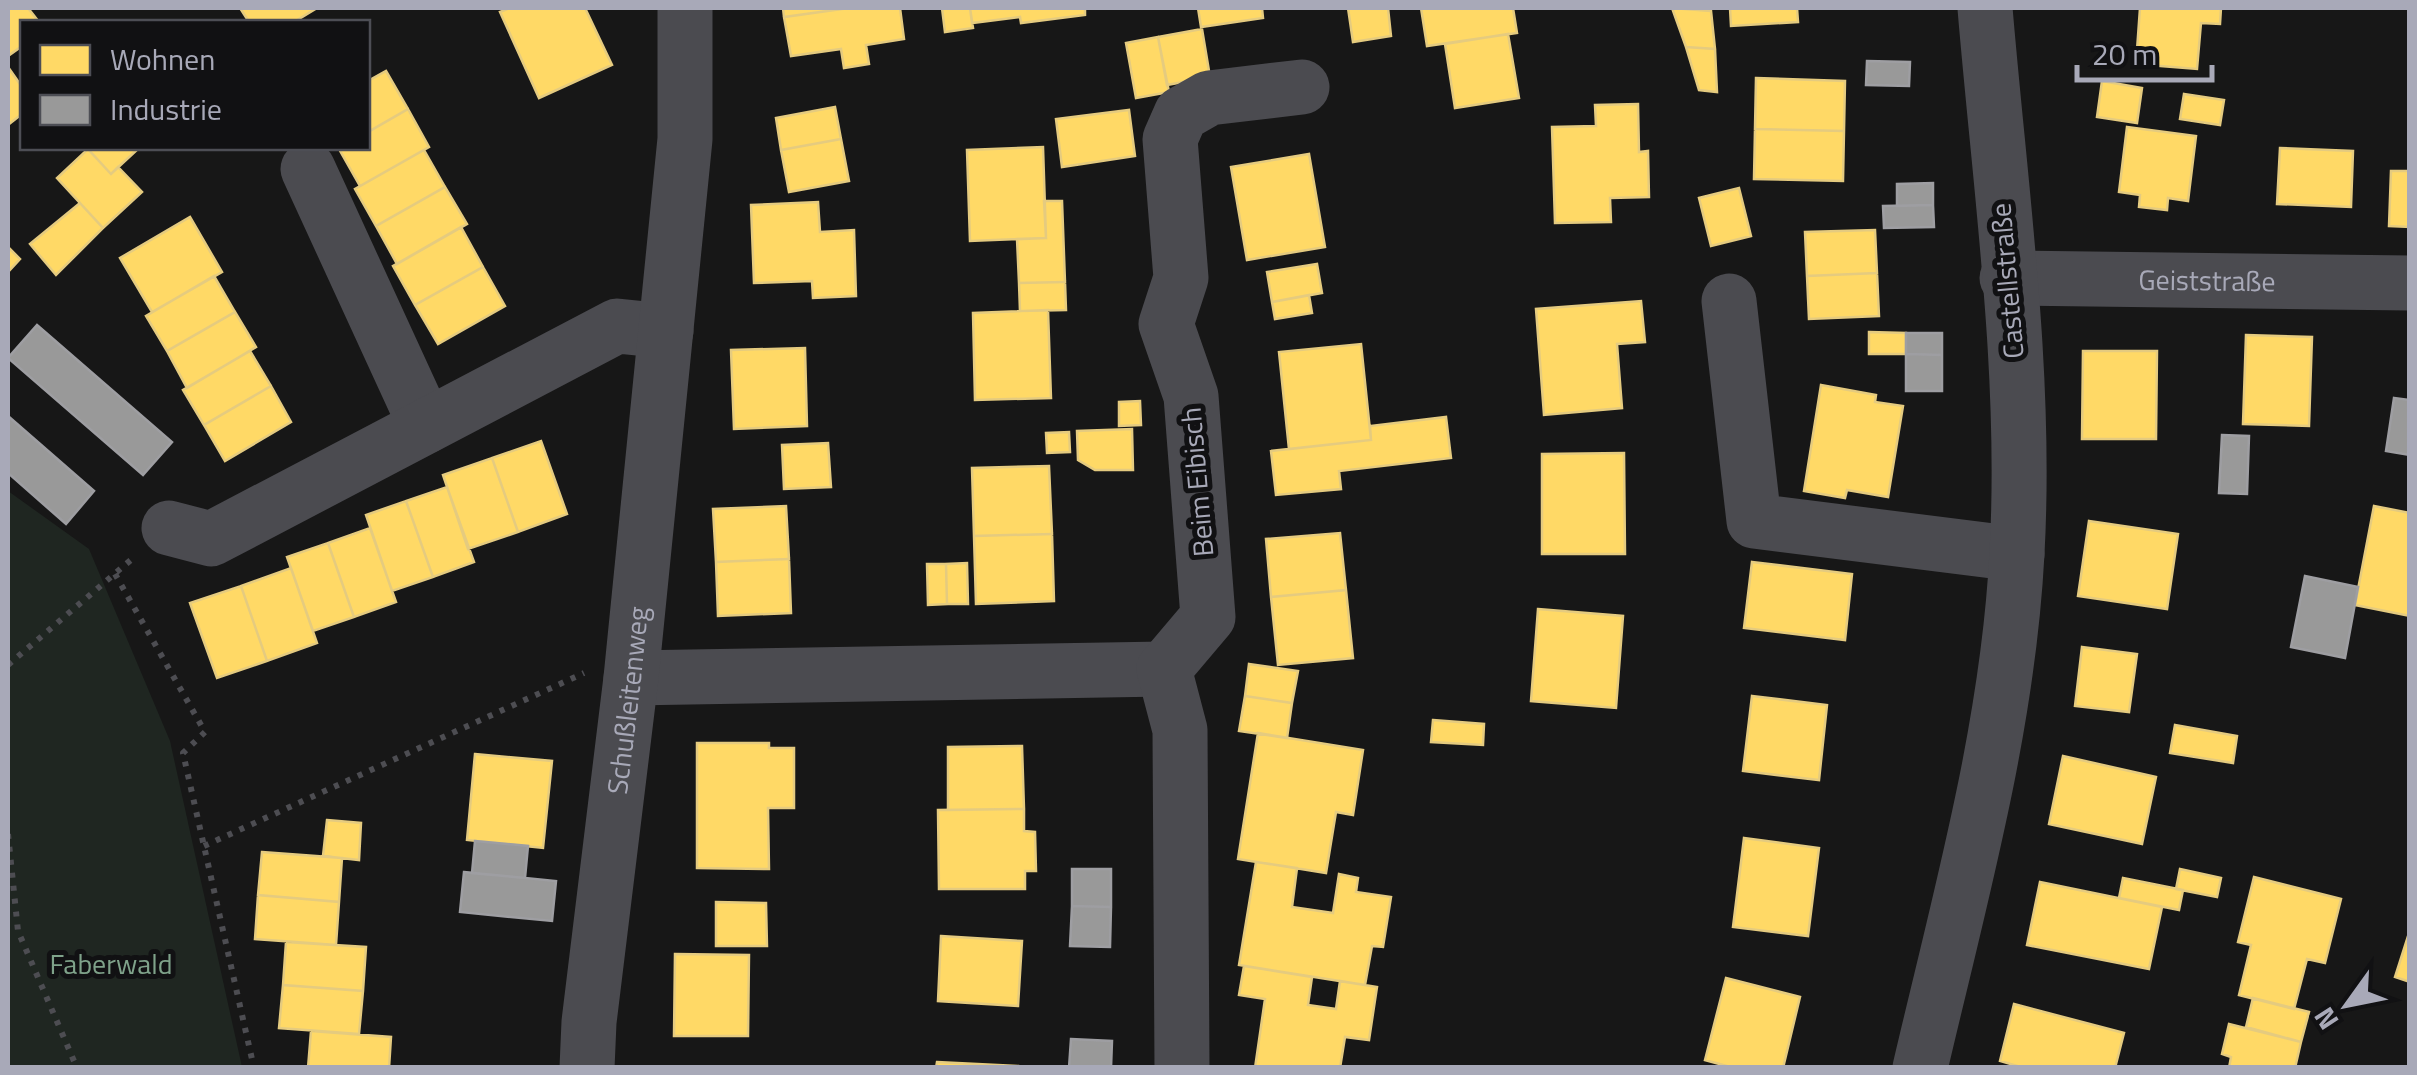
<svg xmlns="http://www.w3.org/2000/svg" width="2417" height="1075" font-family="'Titillium Web',sans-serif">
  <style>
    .green { fill: #1f2621 }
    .homes { fill: #ffd966; stroke: #e5cb7f; stroke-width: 2.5 }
    .industry { fill: #999; stroke: #9e9ea2; stroke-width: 2.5 }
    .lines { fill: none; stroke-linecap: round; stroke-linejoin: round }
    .path { stroke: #4d4d52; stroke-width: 6; stroke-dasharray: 5 8; stroke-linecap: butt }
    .minor { stroke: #4b4b50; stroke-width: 55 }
    .labels { text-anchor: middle; stroke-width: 10; stroke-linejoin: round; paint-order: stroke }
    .street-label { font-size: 28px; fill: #a8a9b8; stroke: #111113 }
    .park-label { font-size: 28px; fill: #7fa28a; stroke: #111113 }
  </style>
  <rect width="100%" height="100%" fill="#171717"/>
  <!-- green -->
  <path class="green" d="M8,491L89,549L170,741L242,1067H8Z"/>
  <!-- homes -->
  <path class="homes" d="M8,8H28L39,22H22V46L8,56Z
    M240,8H317L294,22H249Z
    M510,8H585L612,65L539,98L500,12Z
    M783,8H849L784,17Z
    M849,8H900L904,39L866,45L869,64L844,68L841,49L791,56L784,17Z
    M942,8H970L973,28L945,32Z
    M970,8H1085V15L1021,23L1020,17L972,23Z
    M1198,8H1262L1263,18L1201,27Z
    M1348,8H1388L1391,36L1353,42Z
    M1421,8H1513L1517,33L1427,46Z
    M1672,8L1711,11L1715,49L1686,47Z
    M1730,8H1797L1798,22L1731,26Z
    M2140,8H2221L2220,24L2201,23L2197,69L2136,64Z
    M1202,29L1210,77L1167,85L1158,37Z
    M1508,34L1519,98L1455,108L1445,44Z
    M1158,37L1169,92L1136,98L1126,43Z
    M1686,47L1715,49L1717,92L1699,90Z
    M8,67L22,87V114L8,125Z
    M386,71L408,109L368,132V81Z
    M1756,78L1845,81L1844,131L1755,129Z
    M2102,81L2142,88L2137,123L2097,117Z
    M2184,94L2224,100L2220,125L2180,119Z
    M1638,104L1639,152L1648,151L1649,197L1610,198L1611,222L1555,223L1552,127L1596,126L1595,105Z
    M835,107L841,139L781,150L776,118Z
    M408,109L429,147L360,186L339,149L368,148V132Z
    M1129,110L1135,156L1062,167L1056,119Z
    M2127,127L2196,136L2188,201L2168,198L2167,210L2139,207L2140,195L2119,192Z
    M1755,129L1844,131L1843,181L1754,179Z
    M841,139L849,181L789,192L781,150Z
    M1043,147L1046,238L970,241L967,150Z
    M87,148H139L111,174Z
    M2280,148L2353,151L2351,207L2277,204Z
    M88,149L111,174L118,167L142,192L103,228L57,178Z
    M424,150L445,187L376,226L355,189Z
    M1309,154L1325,247L1247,260L1231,167Z
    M2391,171H2410V227L2389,226Z
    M445,187L467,224L397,264L376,226Z
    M1739,188L1751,236L1711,246L1699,198Z
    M1044,201H1062L1065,282L1019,283L1017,239L1046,238Z
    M818,202L820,232L854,230L856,296L813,298L812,281L754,283L751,205Z
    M80,203L103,228L56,275L30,244Z
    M190,217L222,272L152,312L120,258Z
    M461,227L483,267L415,305L393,266Z
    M1875,230L1877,273L1807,276L1805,232Z
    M8,247L20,259L8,272Z
    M1317,264L1322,293L1272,302L1267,272Z
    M483,267L505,306L438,344L415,305Z
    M1877,273L1879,316L1809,319L1807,276Z
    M214,276L235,312L167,351L146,316Z
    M1065,282L1066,310L1020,311L1019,283Z
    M1309,295L1312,313L1275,319L1272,302Z
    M1641,301L1645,342L1617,344L1622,408L1544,415L1536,309Z
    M1048,310L1051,398L975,400L973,313Z
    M235,312L256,347L187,388L167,351Z
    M1869,332L1906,333V354H1869Z
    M2246,335L2312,337L2309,426L2243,424Z
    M1361,344L1371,440L1289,449L1279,352Z
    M805,348L807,426L734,429L731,350Z
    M250,351L271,386L204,425L183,390Z
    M2083,351H2157L2156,439H2082Z
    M1821,385L1876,395L1875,402L1903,406L1888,497L1847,490L1845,498L1804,491Z
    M271,386L291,422L225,461L204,425Z
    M1140,401L1141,425L1119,426V402Z
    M1446,417L1451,458L1339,471L1341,489L1276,495L1271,451L1371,440L1370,426Z
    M1132,429L1133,470H1095L1078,460L1077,431Z
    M1069,432L1070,452L1047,453L1046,433Z
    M541,441L567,514L518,532L492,458Z
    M828,443L831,487L784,489L782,445Z
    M1624,453L1625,554H1542V454Z
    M492,458L518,532L468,549L443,475Z
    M1049,466L1052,534L974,536L972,468Z
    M447,487L474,562L433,577L406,501Z
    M406,501L433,577L392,591L366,515Z
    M786,506L789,559L716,562L713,509Z
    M2374,506L2410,513V616L2355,605Z
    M2089,521L2178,534L2167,609L2078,596Z
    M370,528L396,602L354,617L328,543Z
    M1340,533L1346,590L1271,597L1266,539Z
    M1052,534L1054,601L976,604L974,536Z
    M328,543L354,617L313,631L287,557Z
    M789,559L791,613L718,616L716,562Z
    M1752,562L1852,574L1845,640L1744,628Z
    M967,563L968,604H947L946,564Z
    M927,564H946L947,604L928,605Z
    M291,568L317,643L267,661L241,586Z
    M241,586L267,661L217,678L190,603Z
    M1346,590L1353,658L1278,665L1271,597Z
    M1538,609L1623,616L1616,708L1531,701Z
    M2082,647L2137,654L2129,712L2075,706Z
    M1249,664L1298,671L1292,703L1245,696Z
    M1245,696L1292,703L1287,738L1239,731Z
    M1752,696L1827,705L1819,780L1743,771Z
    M1433,720L1484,724L1483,745L1431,742Z
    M2175,725L2237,736L2233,763L2170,753Z
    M1258,733L1363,750L1353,815L1336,812L1326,873L1238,859Z
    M697,743H769V748H794V808H768L769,869L697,868Z
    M1022,746L1024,809L948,810V747Z
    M475,754L552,761L543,848L467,840Z
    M2063,756L2156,777L2142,844L2049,824Z
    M1024,809V831L1035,832L1036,871H1025V889H939L938,810Z
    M327,820L361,823L359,860L323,856Z
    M1744,838L1819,848L1808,936L1733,927Z
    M262,852L342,858L339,902L258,895Z
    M1256,862L1297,868L1292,907L1333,913L1339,874L1358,878L1356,892L1391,897L1383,947L1372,946L1365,985L1239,965Z
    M2180,869L2221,878L2217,897L2176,889Z
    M2254,877L2341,899L2325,963L2307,959L2294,1009L2239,995L2251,945L2238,942Z
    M2123,878L2183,890L2179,910L2119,898Z
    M2040,882L2162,907L2149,969L2027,945Z
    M258,895L339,902L336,945L255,939Z
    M716,902L766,903L767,946H716Z
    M2410,930V982L2395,977Z
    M941,936L1022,941L1018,1006L938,1001Z
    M286,942L366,947L363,991L283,985Z
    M675,954L749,955L748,1036H674Z
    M1244,966L1312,977L1308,1005L1336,1009L1340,981L1377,987L1369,1040L1345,1037L1340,1068H1255L1265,999L1239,995Z
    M1726,978L1800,997L1783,1068H1734L1705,1060Z
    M283,985L363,991L359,1034L279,1028Z
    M2253,998L2309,1012L2301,1042L2246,1027Z
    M2014,1004L2124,1033L2115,1068H2024L2000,1061Z
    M2229,1024L2301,1042L2295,1068H2229L2231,1057L2222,1054Z
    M311,1031L391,1037L389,1068H308Z
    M937,1062L1018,1066V1068H936Z"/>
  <!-- industry -->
  <path class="industry" d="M1867,61L1910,62L1909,86L1866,85Z
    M1933,183V205L1897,206V184Z
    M1933,205L1934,227L1884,228L1883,206Z
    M37,325L172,442L143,475L8,358Z
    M1906,333H1942V355L1906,354Z
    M1906,354L1942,355V391H1906Z
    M2394,398L2410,400V455L2386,451Z
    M8,416L94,491L66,524L8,473Z
    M2222,435L2249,436L2247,494L2219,493Z
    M2305,576L2358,587L2345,658L2291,647Z
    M475,841L528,846L525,878L472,873Z
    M1072,869H1111V907L1072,906Z
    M464,872L556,881L552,921L460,912Z
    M1072,906L1111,907L1110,947L1070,946Z
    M1071,1039L1112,1041L1111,1068H1069Z"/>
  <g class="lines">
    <!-- path -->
    <path class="path" d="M115,574L205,732L183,753L254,1068
      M8,665L132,559
      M8,834L18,931L77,1068
      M204,846L584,673"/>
    <!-- minor -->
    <g class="minor">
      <path d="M308,169L426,426"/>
      <path id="s1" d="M2007,278L2410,283"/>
      <path d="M1729,301L1754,521L2017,554"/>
      <path d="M169,528L211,539L617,326L666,331"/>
      <path d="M631,678L1164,669"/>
      <path id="s2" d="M587,1068L589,1022L631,678L685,139V8"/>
      <path d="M1182,1068L1180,730L1164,669L1208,617L1191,396L1166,324L1181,278L1170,139L1181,114L1209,98L1302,87"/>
      <path d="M1920,1068C1960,897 2008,728 2017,553C2027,372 2000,188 1985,8"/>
    </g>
  </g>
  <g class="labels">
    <!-- street labels -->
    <g class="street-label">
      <text dy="10" stroke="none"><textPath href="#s1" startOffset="200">Geiststraße</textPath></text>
      <text transform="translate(2007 281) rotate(-95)" y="10">Castellstraße</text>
      <text transform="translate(1197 482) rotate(-95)" y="10">Beim Eibisch</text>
      <text dy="10" stroke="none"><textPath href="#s2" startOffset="370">Schußleitenweg</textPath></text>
    </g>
    <!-- park labels -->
    <g class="park-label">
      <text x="111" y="974">Faberwald</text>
    </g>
  </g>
  <!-- border -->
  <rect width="2417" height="1075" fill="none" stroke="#a8a9b8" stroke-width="20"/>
  <!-- legend -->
  <rect x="20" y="20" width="350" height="130" fill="#111113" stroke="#4d4e55" stroke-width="2.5"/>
  <rect x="40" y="45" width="50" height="30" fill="#ffd966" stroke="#4d4e55" stroke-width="2.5"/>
  <text x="110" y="70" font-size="30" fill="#a8a9b8">Wohnen</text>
  <rect x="40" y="95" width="50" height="30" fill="#999999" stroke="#4d4e55" stroke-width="2.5"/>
  <text x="110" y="120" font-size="30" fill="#a8a9b8">Industrie</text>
  <!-- north arrow -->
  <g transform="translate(2347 1005) rotate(237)" stroke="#111113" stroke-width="8" paint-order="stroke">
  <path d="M0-8L18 38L0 25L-18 38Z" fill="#a8a9b8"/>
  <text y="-15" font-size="28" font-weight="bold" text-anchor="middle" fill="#a8a9b8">N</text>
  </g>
  <!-- scale -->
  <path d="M2077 65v15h135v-15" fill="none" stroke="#a8a9b8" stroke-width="5"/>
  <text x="2092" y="65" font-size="30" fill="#a8a9b8" stroke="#111113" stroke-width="8" paint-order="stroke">20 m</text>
</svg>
